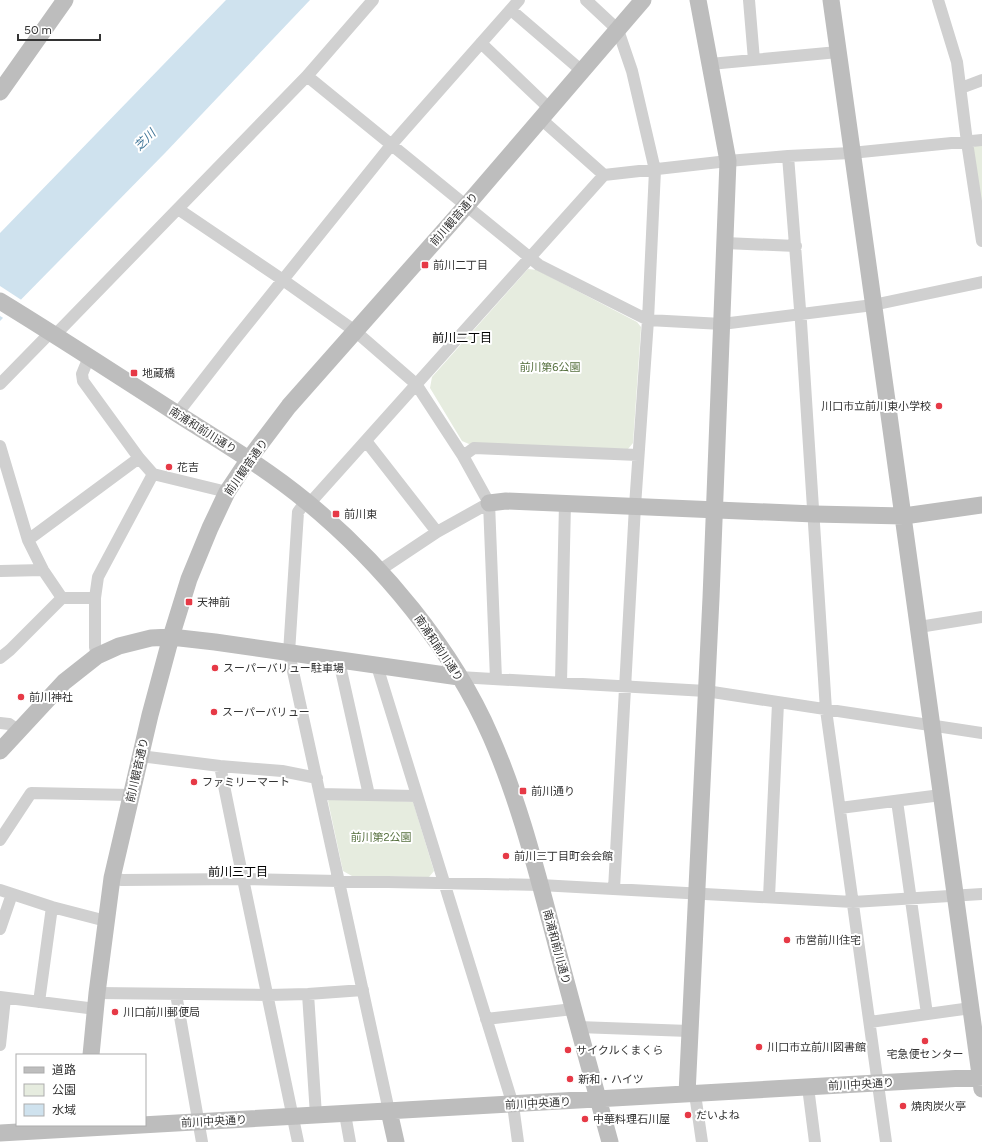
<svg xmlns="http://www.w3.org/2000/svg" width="982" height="1142" font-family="Figtree,'Noto Sans JP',sans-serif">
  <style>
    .green { fill: #e6ecdf }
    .water { fill: #cfe2ee }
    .pier { fill: #fff }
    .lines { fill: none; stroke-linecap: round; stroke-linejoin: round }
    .street { stroke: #d0d0d0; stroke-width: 12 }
    .secondary { stroke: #bdbdbd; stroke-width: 17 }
    .poi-dot { fill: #e63946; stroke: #fff; stroke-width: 1.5 }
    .labels { text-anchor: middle; stroke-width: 4; stroke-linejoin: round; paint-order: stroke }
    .street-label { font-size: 11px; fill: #333; stroke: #fff }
    .poi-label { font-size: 11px; fill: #333; stroke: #fff; text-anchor: start }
    .park-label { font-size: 11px; fill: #56703f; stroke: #fff }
    .water-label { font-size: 12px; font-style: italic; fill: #3f7597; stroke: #fff }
    .neighbourhood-label { font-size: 12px; fill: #000; stroke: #fff }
  </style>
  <rect width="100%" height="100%" fill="#fff"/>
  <!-- green -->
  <path class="green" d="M982,145V211L972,149L975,146Z
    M528,269L537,270L637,322L641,327L633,443L628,449L469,444L462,441L430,388L432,377Z
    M332,797L413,802L434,871L429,877L352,876L343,871L328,801Z"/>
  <!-- water -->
  <path class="water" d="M226,0H310L165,153L0,321V233Z"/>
  <!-- pier -->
  <path class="pier" d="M0,286L23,301L5,319L0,316Z"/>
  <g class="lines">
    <!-- street -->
    <path class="street" d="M586,0L618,30L632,71L655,170L648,320L635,506L614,889
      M749,0L754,60
      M938,0L957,62L967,142L982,241
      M511,10L582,71
      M481,43L550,109
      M710,64L838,52
      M307,76L539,265L648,320L722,324L873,305L982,282
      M961,88L982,80
      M541,119L604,175L728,161L788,156L851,153L982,140
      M788,156L801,322L826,710L886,1142
      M178,209L283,280L355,331L416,384L463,456L489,503L496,679
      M725,243L796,246
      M55,335L307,76L373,0
      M89,357L82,374L83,381L139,458L153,474L227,492
      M0,384L51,332
      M177,414L233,342L392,144L519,0
      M366,441L437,532
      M0,446L28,540L43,570L62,598
      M463,456L474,448L638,455
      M306,501L298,512L289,653L389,1111
      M309,504L604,175
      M28,540L139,458
      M380,570L437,532L489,503
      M0,571L43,570
      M919,627L982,617
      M97,656L95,647V598L98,577L153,474
      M0,658L10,650L62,598H95
      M339,661L369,795
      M377,666L513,1105L518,1142
      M459,677L706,691L982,733
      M561,682L565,503
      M0,723L9,724L19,731
      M140,756L220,766L282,771L317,778
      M220,766L243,879L298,1142
      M320,794L416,796
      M897,801L927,1014
      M840,808L941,795
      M0,840L31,793L131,795
      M112,878L122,880L243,879L540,885L853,902L982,894
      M0,890L52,907L106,921
      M769,897L778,703
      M0,929L12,894
      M97,993L268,995L308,994L363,990
      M176,994L202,1142
      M308,994L316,1115
      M0,997L96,1009
      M39,1002L52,907
      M486,1019L573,1009
      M870,1022L971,1008
      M578,1027L689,1031
      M0,1045L5,998
      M808,1087L815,1142
      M695,1094L702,1142
      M345,1114L350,1142"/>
    <!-- secondary -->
    <path class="secondary" d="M831,0C881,363 934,726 982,1089
      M0,92L65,0
      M0,301C59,337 117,375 176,413C220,441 266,468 307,502C381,563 453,649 491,737C519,801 536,869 554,936C572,1005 591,1073 610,1142
      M489,503L506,501L814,514L904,516L982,505
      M0,751L64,682L97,656L119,646L151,638L171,637L215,642L459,677
      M91,1055L97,993L112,878L150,715L171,637L189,579L210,528L227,492L249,459L289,406L466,206L643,0
      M687,1094L711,598L728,161L698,0
      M389,1111L396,1142
      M0,1133L982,1077"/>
  </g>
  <!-- markers -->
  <g class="poi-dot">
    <rect x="421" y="261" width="8" height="8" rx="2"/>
    <rect x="130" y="369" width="8" height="8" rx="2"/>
    <circle cx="939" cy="406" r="4"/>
    <circle cx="169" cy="467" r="4"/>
    <rect x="332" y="510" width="8" height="8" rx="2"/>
    <rect x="185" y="598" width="8" height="8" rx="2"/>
    <circle cx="215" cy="668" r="4"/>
    <circle cx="21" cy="697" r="4"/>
    <circle cx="214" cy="712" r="4"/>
    <circle cx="194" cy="782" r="4"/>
    <rect x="519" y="787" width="8" height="8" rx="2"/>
    <circle cx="506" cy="856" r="4"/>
    <circle cx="787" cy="940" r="4"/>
    <circle cx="115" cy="1012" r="4"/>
    <circle cx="925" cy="1041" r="4"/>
    <circle cx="759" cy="1047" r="4"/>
    <circle cx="568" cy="1050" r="4"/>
    <circle cx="570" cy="1079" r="4"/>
    <circle cx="903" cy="1106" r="4"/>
    <circle cx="688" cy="1115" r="4"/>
    <circle cx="585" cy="1119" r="4"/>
  </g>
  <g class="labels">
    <!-- street labels -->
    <g class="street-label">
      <text transform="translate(454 219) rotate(-49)" y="4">前川観音通り</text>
      <text transform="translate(203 430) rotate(32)" y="4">南浦和前川通り</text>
      <text transform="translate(246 467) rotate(-55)" y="4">前川観音通り</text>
      <text transform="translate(439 648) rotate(56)" y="4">南浦和前川通り</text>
      <text transform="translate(137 770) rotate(-77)" y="4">前川観音通り</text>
      <text transform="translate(557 947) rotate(75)" y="4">南浦和前川通り</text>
      <text transform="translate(861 1084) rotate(-3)" y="4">前川中央通り</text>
      <text transform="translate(538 1103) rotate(-3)" y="4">前川中央通り</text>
      <text transform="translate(214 1121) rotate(-3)" y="4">前川中央通り</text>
    </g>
    <!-- poi labels -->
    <g class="poi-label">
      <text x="433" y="269">前川二丁目</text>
      <text x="142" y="377">地蔵橋</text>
      <text x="931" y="410" text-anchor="end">川口市立前川東小学校</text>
      <text x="177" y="471">花吉</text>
      <text x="344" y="518">前川東</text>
      <text x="197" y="606">天神前</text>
      <text x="223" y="672">スーパーバリュー駐車場</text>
      <text x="29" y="701">前川神社</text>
      <text x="222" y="716">スーパーバリュー</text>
      <text x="202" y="786">ファミリーマート</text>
      <text x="531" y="795">前川通り</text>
      <text x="514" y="860">前川三丁目町会会館</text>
      <text x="795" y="944">市営前川住宅</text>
      <text x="123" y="1016">川口前川郵便局</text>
      <text x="767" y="1051">川口市立前川図書館</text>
      <text x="576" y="1054">サイクルくまくら</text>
      <text x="925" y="1058" text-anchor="middle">宅急便センター</text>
      <text x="578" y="1083">新和・ハイツ</text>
      <text x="911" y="1110">焼肉炭火亭</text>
      <text x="696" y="1119">だいよね</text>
      <text x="593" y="1123">中華料理石川屋</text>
    </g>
    <!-- park labels -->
    <g class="park-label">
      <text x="550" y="371">前川第6公園</text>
      <text x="381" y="841">前川第2公園</text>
    </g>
    <!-- water labels -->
    <g class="water-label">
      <text transform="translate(145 140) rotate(-45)" y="4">芝川</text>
    </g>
    <!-- neighbourhood labels -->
    <g class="neighbourhood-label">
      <text x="462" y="342">前川二丁目</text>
      <text x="238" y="876">前川三丁目</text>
    </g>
  </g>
  <!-- legend -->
  <rect x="16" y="1054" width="130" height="72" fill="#ffffff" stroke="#adadad"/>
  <rect x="24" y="1067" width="20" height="6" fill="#bdbdbd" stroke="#adadad"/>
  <text x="52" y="1074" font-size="12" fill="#333333">道路</text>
  <rect x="24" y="1084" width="20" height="12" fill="#e6ecdf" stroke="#adadad"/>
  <text x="52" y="1094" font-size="12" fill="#333333">公園</text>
  <rect x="24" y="1104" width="20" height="12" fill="#cfe2ee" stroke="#adadad"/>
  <text x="52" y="1114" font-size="12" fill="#333333">水域</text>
  <!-- scale -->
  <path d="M18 34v6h82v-6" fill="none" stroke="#333333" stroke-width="2"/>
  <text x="24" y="34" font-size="12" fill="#333333" stroke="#ffffff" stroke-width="3" paint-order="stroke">50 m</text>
</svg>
